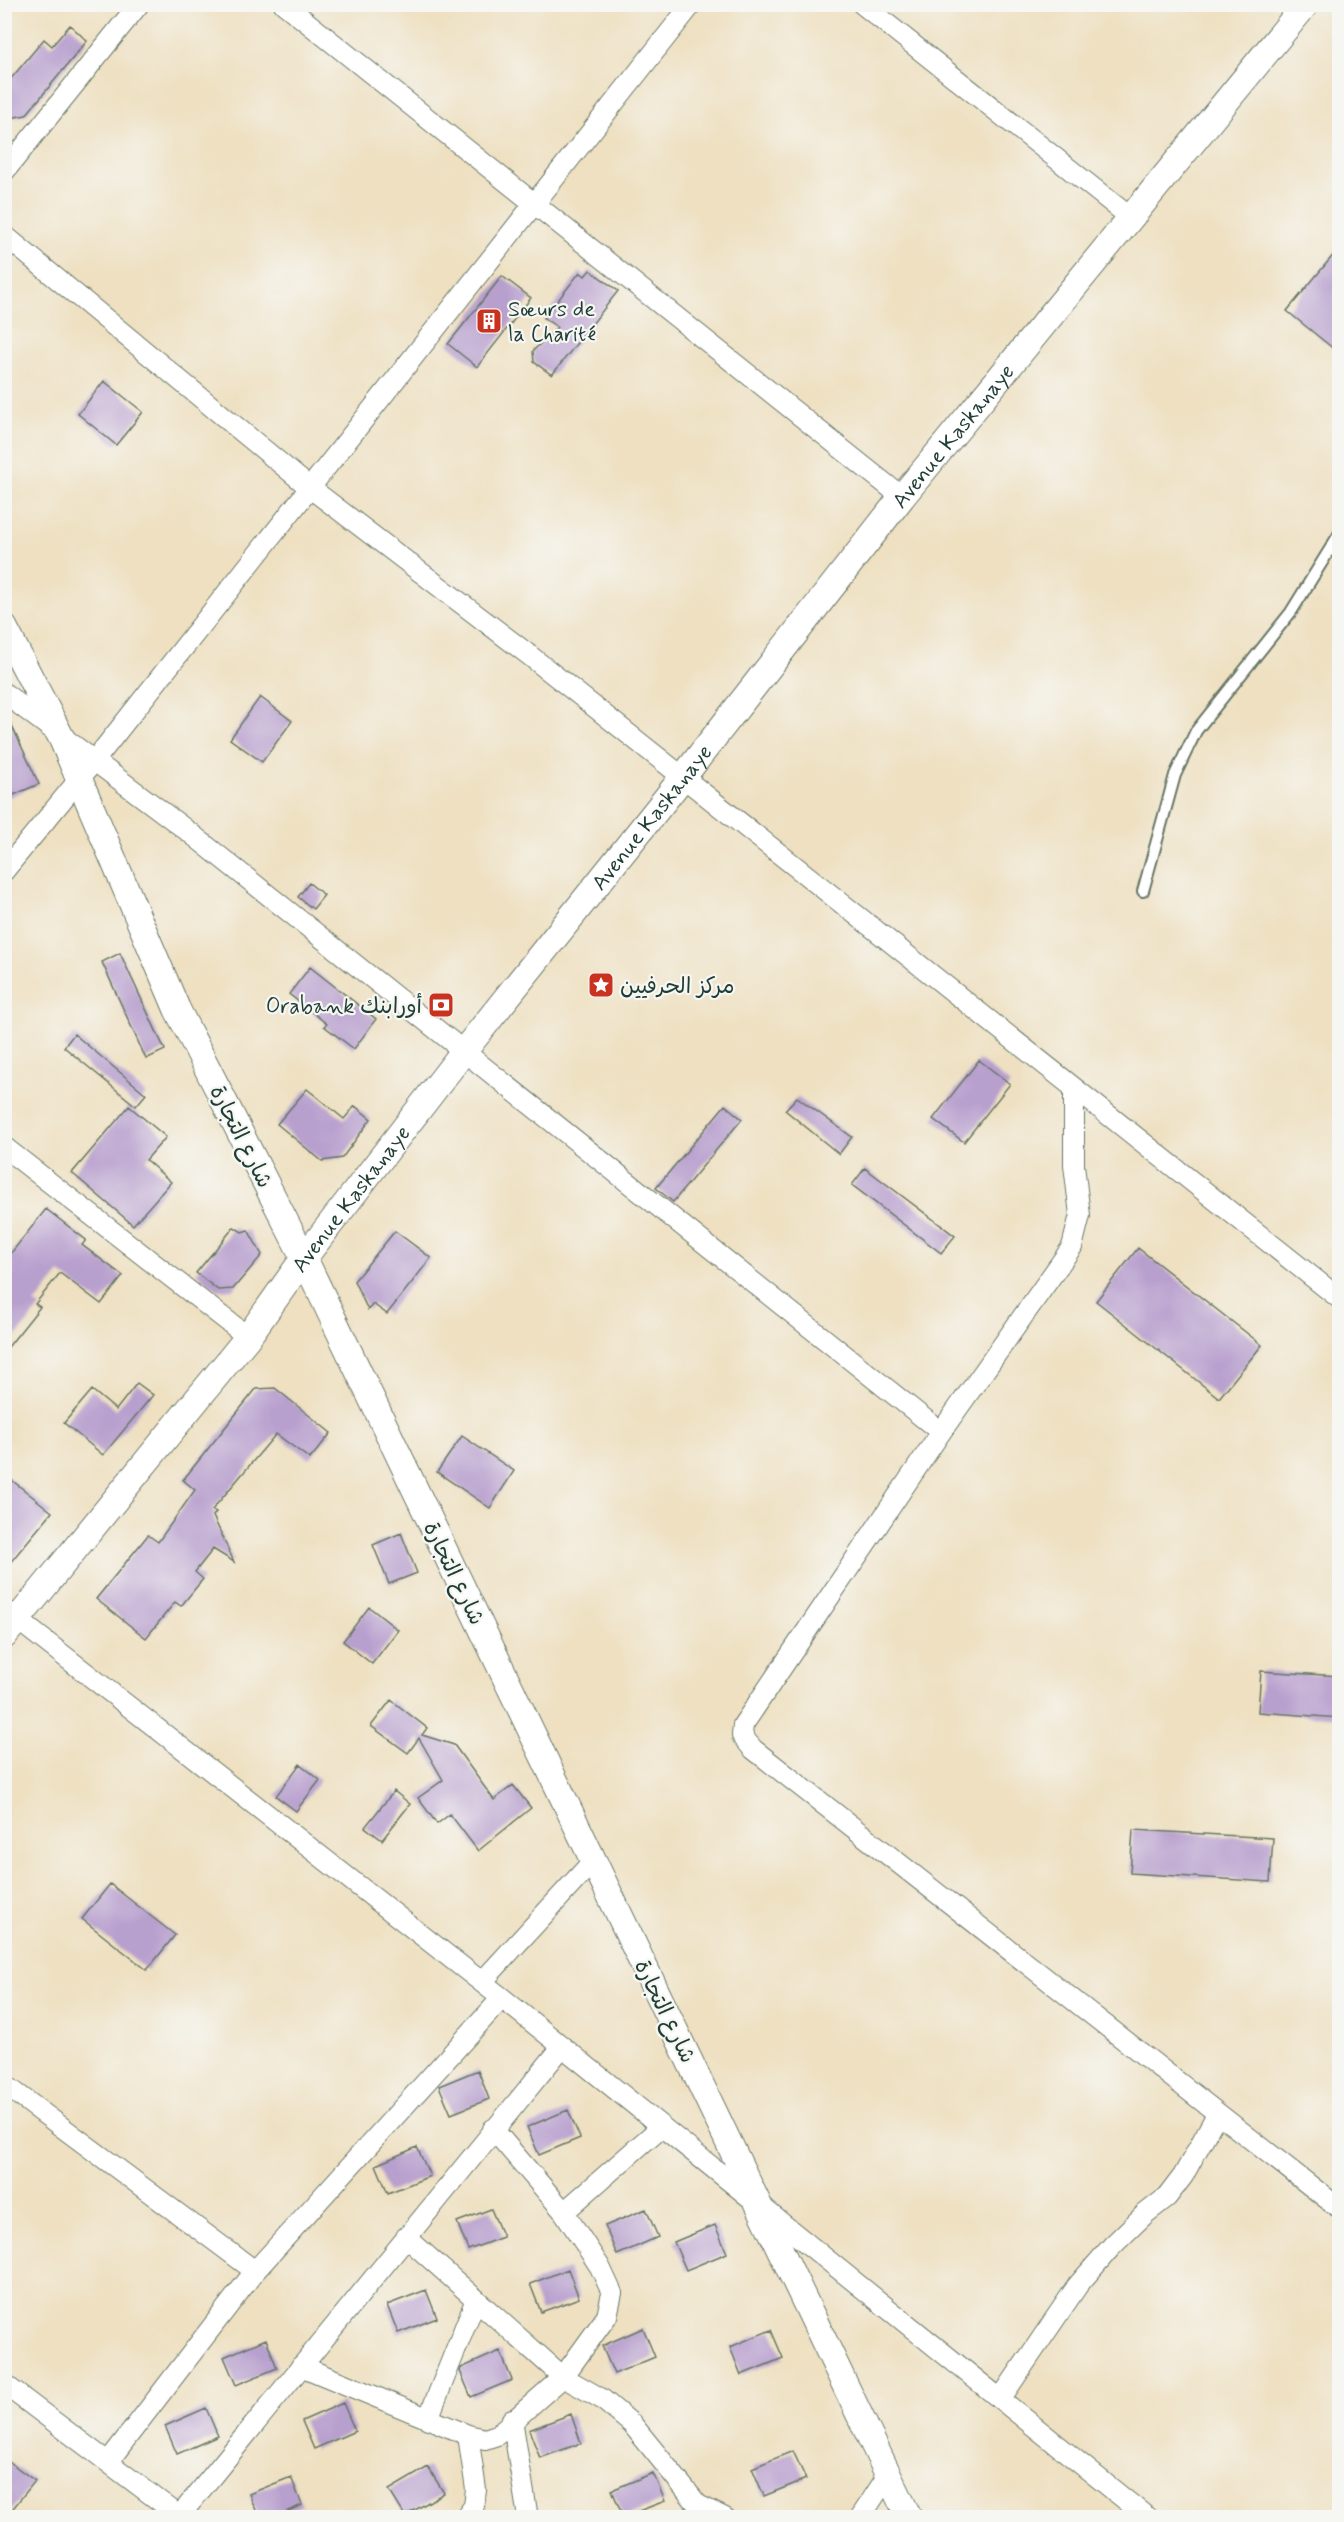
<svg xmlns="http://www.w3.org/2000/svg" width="1344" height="2522" font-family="Mynerve,'Playpen Sans Arabic',sans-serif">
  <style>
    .building { fill: #b79fce }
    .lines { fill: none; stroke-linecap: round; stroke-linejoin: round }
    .service-casing { stroke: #677665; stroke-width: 14 }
    .minor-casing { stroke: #677665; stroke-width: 22 }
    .tertiary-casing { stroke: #677665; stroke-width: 28 }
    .path { stroke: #677665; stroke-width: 4; stroke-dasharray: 1.5 4.5; stroke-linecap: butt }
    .service { stroke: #fff; stroke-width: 10 }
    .minor { stroke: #fff; stroke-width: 20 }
    .tertiary { stroke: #fff; stroke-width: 26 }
    .labels { text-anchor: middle; stroke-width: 4.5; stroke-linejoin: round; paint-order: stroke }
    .poi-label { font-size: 22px; fill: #1f3d34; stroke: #f6f6f2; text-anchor: start }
    .street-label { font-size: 22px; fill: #1f3d34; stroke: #f6f6f2 }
  </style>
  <rect width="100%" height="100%" fill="#f6f6f2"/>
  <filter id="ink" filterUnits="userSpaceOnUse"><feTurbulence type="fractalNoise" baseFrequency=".0167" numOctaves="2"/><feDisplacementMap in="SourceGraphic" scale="12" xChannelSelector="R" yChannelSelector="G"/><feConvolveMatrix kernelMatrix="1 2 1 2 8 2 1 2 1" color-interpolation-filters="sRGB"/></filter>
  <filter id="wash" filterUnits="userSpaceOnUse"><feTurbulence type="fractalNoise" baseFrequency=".008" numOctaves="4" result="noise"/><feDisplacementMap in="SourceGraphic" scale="24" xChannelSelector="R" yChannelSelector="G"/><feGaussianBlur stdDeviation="1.35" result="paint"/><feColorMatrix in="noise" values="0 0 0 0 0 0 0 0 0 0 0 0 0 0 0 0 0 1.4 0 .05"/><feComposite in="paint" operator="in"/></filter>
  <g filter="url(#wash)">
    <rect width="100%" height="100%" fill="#eee0c1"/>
    <g id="blocks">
      <!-- building -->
      <path class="building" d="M70,25L87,41L26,115L4,119V87L44,39L52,46Z
        M1340,247V354L1287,311Z
        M590,270L618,291L552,375L534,362L533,351L557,327L544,318L580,272L585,276Z
        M502,276L531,298L477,367L448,344Z
        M104,381L143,412L116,445L78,414Z
        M260,697L292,721L262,762L230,739Z
        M4,709L39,784L4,799Z
        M309,883L324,895L313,909L298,897Z
        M120,953L165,1050L146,1059L102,962Z
        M310,967L376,1019L354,1049L324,1026L327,1024L289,994Z
        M74,1034L146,1094L136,1106L64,1047Z
        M979,1060L1010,1084L964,1142L933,1119Z
        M307,1089L344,1119L355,1106L371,1119L342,1158L322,1161L277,1124Z
        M797,1097L852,1137L839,1154L785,1110Z
        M725,1105L742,1119L673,1202L656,1188Z
        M129,1106L166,1137L146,1160L171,1182L133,1225L72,1173Z
        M865,1168L955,1236L941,1253L852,1185Z
        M46,1209L86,1240L82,1245L123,1276L101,1304L60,1273L35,1304L40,1307L4,1352V1262Z
        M234,1227L242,1232L248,1230L262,1255L233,1289L218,1290L196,1273Z
        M395,1231L431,1258L387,1314L373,1304L368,1310L354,1281Z
        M1138,1248L1262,1345L1219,1398L1096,1301Z
        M137,1383L153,1395L103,1455L64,1423L92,1390L116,1410Z
        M275,1388L331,1433L310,1459L276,1434L212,1510L216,1512L213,1516L234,1562L213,1549L195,1572L203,1579L181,1606L175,1602L146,1638L96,1599L148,1535L158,1542L195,1490L183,1480L256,1389Z
        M462,1436L514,1471L490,1508L437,1472Z
        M4,1474L52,1512L4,1570Z
        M401,1533L417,1573L389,1584L373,1545Z
        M369,1607L398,1630L372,1664L343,1641Z
        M1261,1671L1340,1676V1718L1258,1712Z
        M391,1700L427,1728L422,1735L454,1745L494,1800L513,1785L531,1808L478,1851L450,1814L437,1824L418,1798L443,1780L419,1738L408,1753L371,1726Z
        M300,1764L320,1780L296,1811L276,1796Z
        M394,1791L410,1804L382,1840L365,1827Z
        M1133,1830L1273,1838L1270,1882L1130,1873Z
        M110,1884L175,1935L147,1970L82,1919Z
        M478,2070L489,2099L451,2114L439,2086Z
        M568,2110L580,2138L539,2155L527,2127Z
        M417,2147L430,2176L388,2193L376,2165Z
        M491,2209L503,2237L468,2250L457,2222Z
        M646,2209L658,2237L617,2255L605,2226Z
        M715,2225L727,2253L686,2270L674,2242Z
        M568,2269L579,2298L541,2312L530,2284Z
        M426,2290L437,2318L398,2333L387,2305Z
        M643,2328L655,2357L614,2374L602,2346Z
        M771,2330L783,2358L741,2375L730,2347Z
        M266,2339L277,2368L236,2385L224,2357Z
        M500,2351L512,2380L471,2397L460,2371L461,2368Z
        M343,2403L355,2431L314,2449L302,2421Z
        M206,2408L218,2436L177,2454L165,2426Z
        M571,2414L581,2443L540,2458L529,2430Z
        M793,2451L806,2479L764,2496L752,2468Z
        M4,2458L35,2481L6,2517H4Z
        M428,2467L444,2493L405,2516L389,2490Z
        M653,2473L665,2501L623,2517L612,2490Z
        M291,2477L302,2505L274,2517H259L249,2494Z"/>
    </g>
  </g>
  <g filter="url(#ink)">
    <use href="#blocks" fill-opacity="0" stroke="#677665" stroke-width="1.5"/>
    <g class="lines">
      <!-- service casing -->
      <g class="service-casing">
        <path id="service" d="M1143,891L1175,775L1196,731L1291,612L1340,533"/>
      </g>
      <!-- minor casing -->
      <g class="minor-casing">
        <path id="minor" d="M284,4L902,497
          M862,4L1131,218
          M4,172L139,4
          M4,235L309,487L529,655L1340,1299
          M4,693L189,832L941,1432
          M4,871L95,760L692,4
          M1074,1089V1165L1080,1215L1072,1247L941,1432L743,1725L742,1736L753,1749L1340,2209
          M4,1147L248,1337
          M4,1609L502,1998L1148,2518
          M482,1982L594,1860
          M4,2084L255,2271
          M564,2212L661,2127
          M406,2237L563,2377L602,2399L632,2424L698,2505L725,2518
          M301,2366L468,2435L485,2439L497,2435L563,2377L607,2316L612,2293L600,2267L564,2212L493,2129
          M4,2384L182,2518
          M1001,2398L1078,2285L1112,2246L1145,2214L1167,2197L1183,2176L1217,2114
          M428,2419L476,2299
          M512,2419L528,2518
          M108,2462L255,2271L502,1998
          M178,2518L562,2047
          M465,2518L474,2506L476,2490L468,2435
          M860,2518L888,2475"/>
      </g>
      <!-- tertiary casing -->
      <g class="tertiary-casing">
        <g id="tertiary">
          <path d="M4,627L62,739L177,1009L304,1258L909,2518"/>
          <path id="s1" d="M4,1636L248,1337L304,1258L464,1051L683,777L902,497L1306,4"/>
        </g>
      </g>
      <!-- path -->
      <path class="path" d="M1335,567L1340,576"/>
      <!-- service -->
      <use href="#service" class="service"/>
      <!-- minor -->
      <use href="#minor" class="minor"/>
      <!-- tertiary -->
      <use href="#tertiary" class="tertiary"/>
    </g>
  </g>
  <!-- icons -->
  <defs>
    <g id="building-square" transform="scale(1.35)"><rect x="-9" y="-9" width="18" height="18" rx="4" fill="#c8321e" stroke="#f6f6f2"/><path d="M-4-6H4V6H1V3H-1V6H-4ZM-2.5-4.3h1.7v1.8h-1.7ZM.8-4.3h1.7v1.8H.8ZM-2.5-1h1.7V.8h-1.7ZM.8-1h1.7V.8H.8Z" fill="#fff"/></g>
    <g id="sight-square" transform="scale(1.35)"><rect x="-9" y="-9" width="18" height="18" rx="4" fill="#c8321e" stroke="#f6f6f2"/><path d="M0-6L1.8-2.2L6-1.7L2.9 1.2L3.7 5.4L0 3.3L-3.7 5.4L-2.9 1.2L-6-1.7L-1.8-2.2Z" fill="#fff"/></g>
    <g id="bank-square" transform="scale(1.35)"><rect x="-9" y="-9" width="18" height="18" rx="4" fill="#c8321e" stroke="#f6f6f2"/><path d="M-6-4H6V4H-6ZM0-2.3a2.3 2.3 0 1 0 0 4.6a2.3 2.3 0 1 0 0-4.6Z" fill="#fff"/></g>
  </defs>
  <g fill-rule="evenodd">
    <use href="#building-square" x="489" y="321"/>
    <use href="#sight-square" x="601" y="985"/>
    <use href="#bank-square" x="441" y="1005"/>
  </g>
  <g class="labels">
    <!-- poi labels -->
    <g class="poi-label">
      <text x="508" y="316">Sœurs de<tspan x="508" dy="25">la Charité</tspan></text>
      <text x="620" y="993">مركز الحرفيين</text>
      <text x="422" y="1013" text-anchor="end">Orabank أورابنك</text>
    </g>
    <!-- street labels -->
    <g class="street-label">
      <text dy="8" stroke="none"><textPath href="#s1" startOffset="1530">Avenue Kaskanaye</textPath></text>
      <text dy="8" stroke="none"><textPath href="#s1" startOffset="1044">Avenue Kaskanaye</textPath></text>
      <text transform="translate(242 1136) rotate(63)" y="8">شارع التجارة</text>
      <text dy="8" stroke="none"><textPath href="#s1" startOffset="558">Avenue Kaskanaye</textPath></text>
      <text transform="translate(455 1573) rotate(64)" y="8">شارع التجارة</text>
      <text transform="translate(666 2011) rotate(64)" y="8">شارع التجارة</text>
    </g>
  </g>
  <!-- margin -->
  <rect width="1344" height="2522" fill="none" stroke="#f6f6f2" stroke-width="24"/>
</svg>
